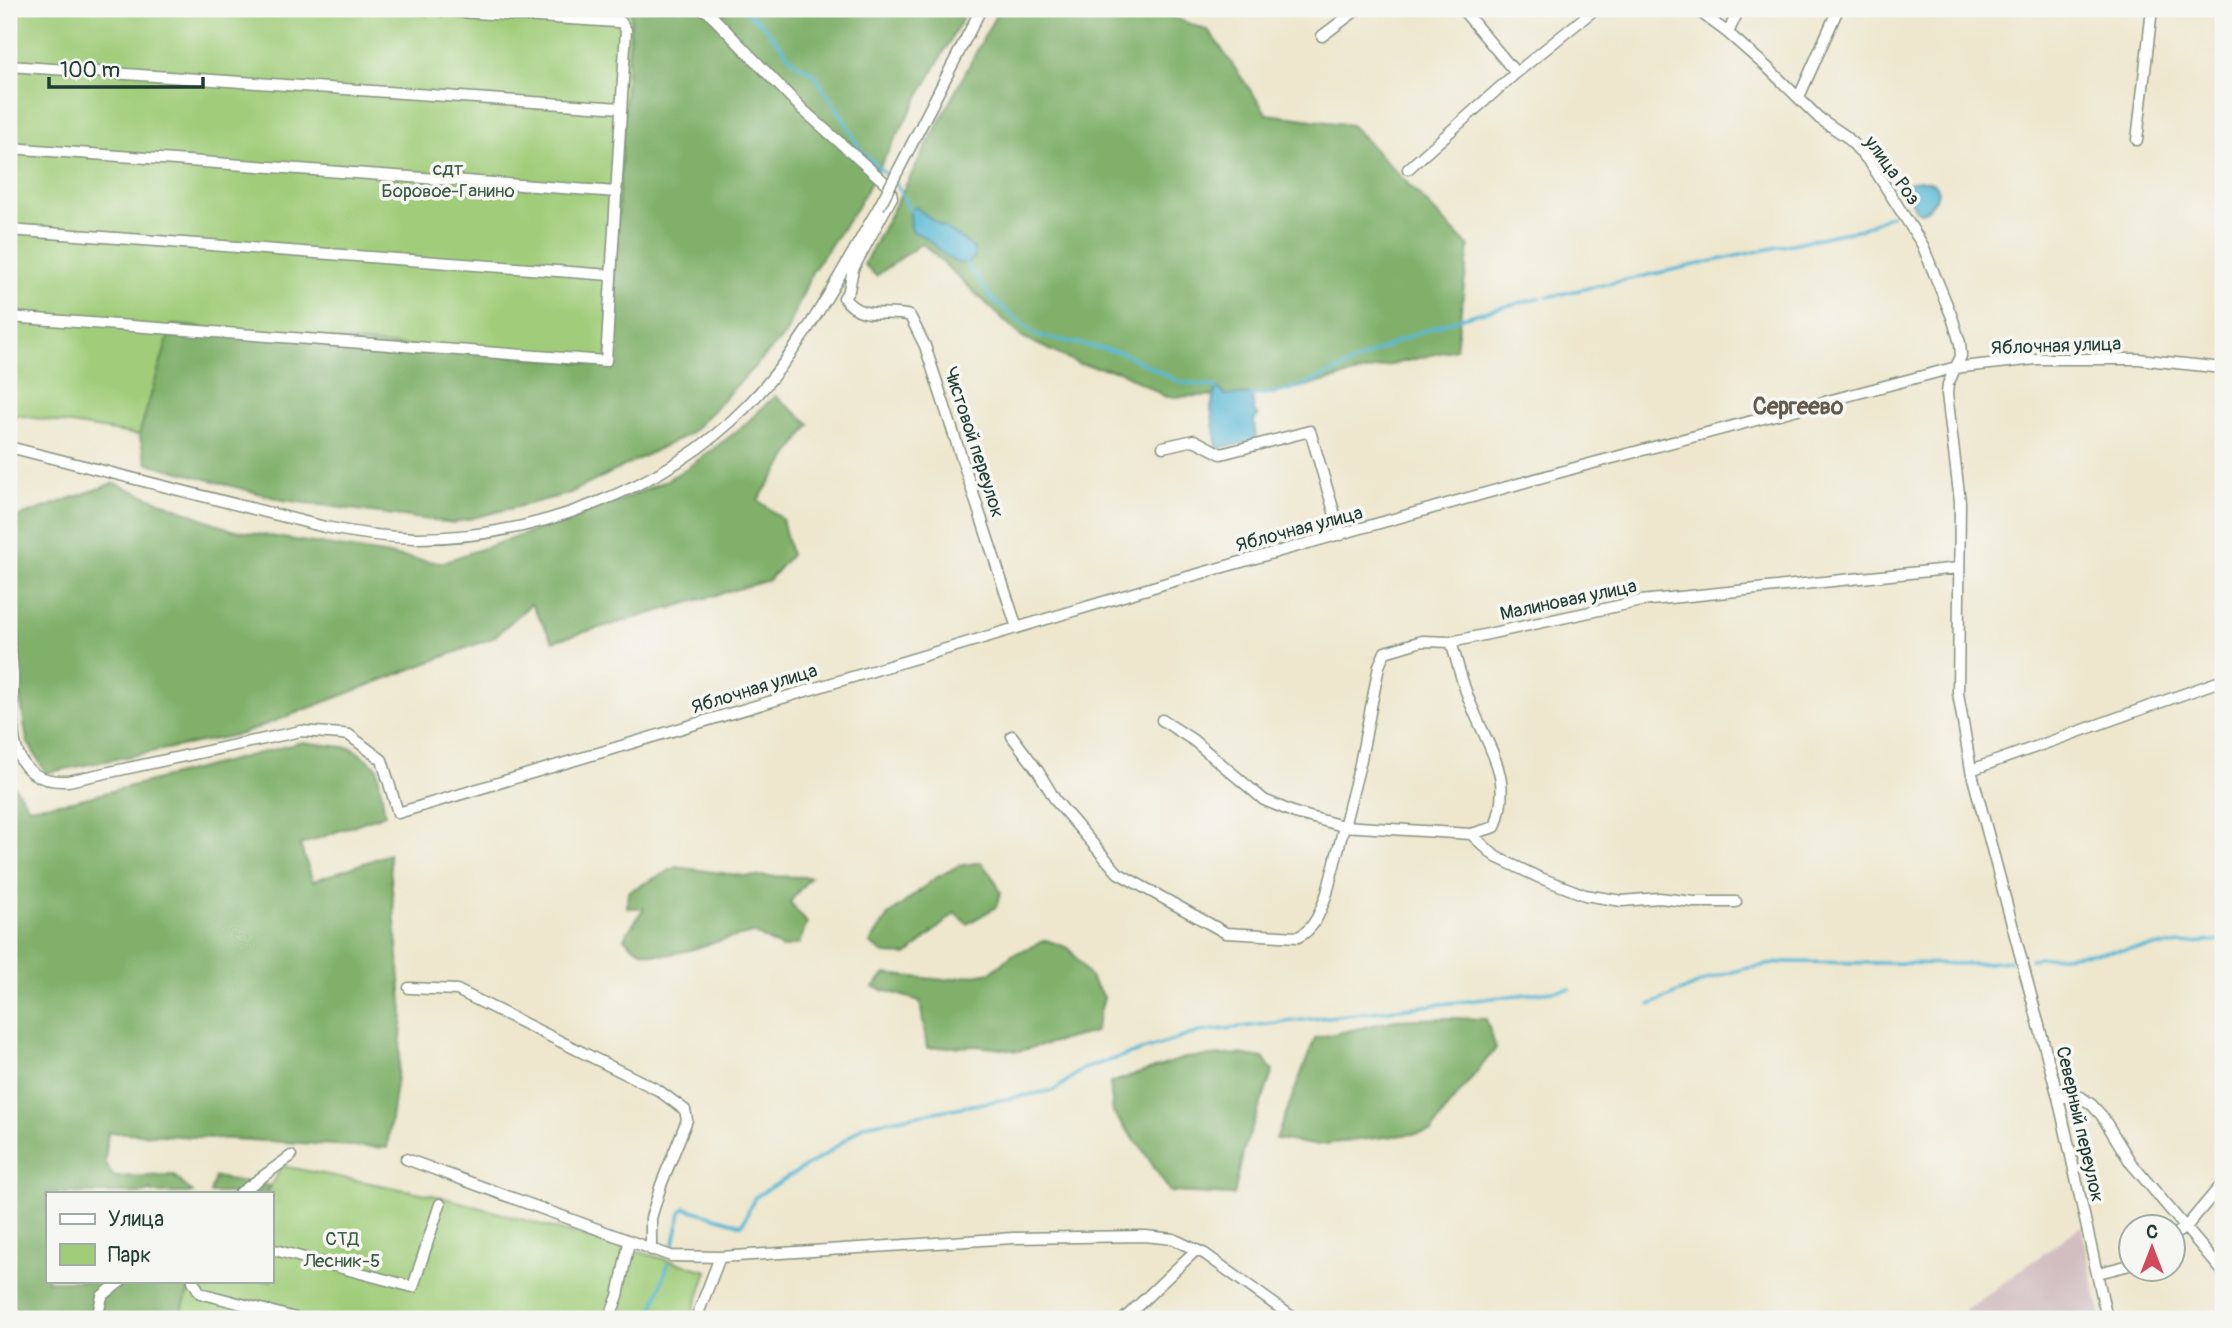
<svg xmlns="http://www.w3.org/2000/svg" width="2232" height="1328" font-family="Pangolin,sans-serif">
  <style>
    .industrial { fill: #d2bec1 }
    .green { fill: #a1cd7a; stroke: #608557; stroke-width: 2 }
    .forest { fill: #80b06a; stroke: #50764f; stroke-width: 2 }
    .water { fill: #57b8d5; stroke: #3b7a84; stroke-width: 2 }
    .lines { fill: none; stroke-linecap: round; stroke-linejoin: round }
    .stream { stroke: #57b8d5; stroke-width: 3.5 }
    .minor-casing { stroke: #869280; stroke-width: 13 }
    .minor { stroke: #fff; stroke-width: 10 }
    .minor-bridge-casing { stroke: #869280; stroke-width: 13; stroke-linecap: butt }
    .minor-bridge { stroke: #fff; stroke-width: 10 }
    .labels { text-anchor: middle; stroke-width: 7; stroke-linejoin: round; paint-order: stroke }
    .park-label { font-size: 19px; fill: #395a42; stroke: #f6f6f2 }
    .street-label { font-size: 19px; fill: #1f3d34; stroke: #f6f6f2 }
    .quarter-label { font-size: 23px; font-weight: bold; fill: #645a4d; stroke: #f6f6f2 }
  </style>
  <rect width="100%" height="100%" fill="#f6f6f2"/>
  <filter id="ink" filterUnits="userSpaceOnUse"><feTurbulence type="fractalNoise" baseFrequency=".0143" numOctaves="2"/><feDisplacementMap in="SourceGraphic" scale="14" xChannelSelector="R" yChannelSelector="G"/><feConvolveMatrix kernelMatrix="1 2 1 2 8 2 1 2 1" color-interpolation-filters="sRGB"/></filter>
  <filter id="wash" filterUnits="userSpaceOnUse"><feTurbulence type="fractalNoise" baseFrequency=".00686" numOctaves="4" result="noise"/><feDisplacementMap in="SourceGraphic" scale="28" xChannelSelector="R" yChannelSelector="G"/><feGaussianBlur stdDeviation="1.57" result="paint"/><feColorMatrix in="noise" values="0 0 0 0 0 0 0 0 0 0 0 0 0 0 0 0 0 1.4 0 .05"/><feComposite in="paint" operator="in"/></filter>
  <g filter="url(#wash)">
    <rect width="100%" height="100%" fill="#eee7cd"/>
    <!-- industrial -->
    <path class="industrial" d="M2081,1226L2101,1319H1954Z"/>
    <!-- green -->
    <path class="green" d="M9,9H632L607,365L173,325L139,435L9,414Z
      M282,1166L442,1197L707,1271L691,1319H179L190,1286L194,1281H271V1193H266Z"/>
    <!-- forest -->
    <path class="forest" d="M632,9H968L857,207L812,272L786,334L691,433L568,494L453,523L283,500L147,463L139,435L172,325L607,365Z
      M999,9H1151L1209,31L1267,114L1351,125L1469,247L1456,349L1273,394L1166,397L1119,371L1079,364L1022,337L922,243L876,276L864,264Z
      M775,396L810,424L758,500L782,519L791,555L769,580L553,641L531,604L493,638L241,734L46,773L27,741L12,644V519L114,483L232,530L440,563L612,504L663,482L686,469L740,429Z
      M302,742L352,748L377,767L385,814L300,845L313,881L389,854L403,1013L399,1062L387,1148L108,1132L105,1163L114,1177L173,1175L193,1193H152L151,1190L144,1193H47V1281H182L190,1286L179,1319H9V779L29,807L73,801Z
      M981,862L994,879L1001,893L996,907L967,924L955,913L907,955L885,954L870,943L888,916L934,879L958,866Z
      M676,867L744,876L810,877L790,902L807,923L799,944L782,948L754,933C741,936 728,938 716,942C685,951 650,967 624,938L644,908H627L628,892Z
      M1046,940L1069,948L1104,997L1095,1032L1019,1051L977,1046L927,1048L920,1001L873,987L885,974L944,980L991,972L1012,955Z
      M1449,1018L1486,1019L1496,1048L1448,1107L1431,1132L1314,1145L1276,1139L1315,1038L1396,1020Z
      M1239,1054L1263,1058L1273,1071L1244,1149L1234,1195L1170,1192L1143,1150L1113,1113L1110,1083L1185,1058Z
      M215,1177L271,1186L266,1193H210Z"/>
    <!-- water -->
    <path class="water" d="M1918,180C1923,181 1931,181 1935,185C1943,194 1930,209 1921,212L1916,210L1908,194L1904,190L1908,184Z
      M916,207C934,224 956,232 974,249L975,258C954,271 946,255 931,242C925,237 918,234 911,230L910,210Z
      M1216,387L1226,395H1252L1254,412L1258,416L1254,421L1256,441L1217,448L1211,408Z"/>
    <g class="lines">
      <!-- stream -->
      <path class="stream" d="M743,9L765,27L795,63L813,73L843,117L862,152L896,183L910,210
        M966,263L993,300L1036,335L1123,353L1179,382L1216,387
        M1547,297L1861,229L1891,215
        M1252,395C1302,394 1348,364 1392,344C1440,322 1491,309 1541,298
        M2031,959L2223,940
        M1650,1005L1709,979L1743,969L1785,962L1975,964L2010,961
        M673,1247L681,1212L685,1208L742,1225L755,1197L828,1153L864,1125L1055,1090L1083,1069L1199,1032L1570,989
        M650,1319L668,1264"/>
    </g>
  </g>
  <g filter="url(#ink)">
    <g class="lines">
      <!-- minor casing -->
      <g class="minor-casing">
        <path id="minor" d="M414,9L616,22
          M701,9L708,12L802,109L890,187L892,197L853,269L849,290L844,298C862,322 886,309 910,316L925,346L1017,628
          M1462,9L1516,73
          M1696,9L1728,33L1769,69L1819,118L1847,137L1871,164L1922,244L1952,317L1960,343L1961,356L1948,384L1947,394L1960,502L1958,693L1971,770L2058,1097L2107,1319
          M1728,33L1739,9
          M1322,36L1358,9
          M9,66L621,108
          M1799,97L1838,9
          M2137,140L2152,9
          M9,148L617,192
          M901,165L981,9
          M1408,169L1516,73L1595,9
          M9,230L610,275
          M9,317L606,361L626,30L621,22L596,9
          M9,447L325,527C355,533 384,537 415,538C531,539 665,490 747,406C803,349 839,275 879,207
          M1163,447L1194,440L1221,454L1310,431L1341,535
          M9,634C10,648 13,663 13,678C13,723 3,784 68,781L301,731L342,734L349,735L382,760L398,813L1170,582L1582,466L1953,368L2036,359H2138L2223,368
          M1162,720L1193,740L1264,800L1295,813L1343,826L1471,834L1495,827C1513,778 1491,753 1473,709C1463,688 1458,664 1451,642
          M1012,736L1038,771L1056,801L1118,873L1226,933L1298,937C1315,929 1321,910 1327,893L1360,764L1379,666L1385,652L1422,641L1451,642L1641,601L1958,568
          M1971,770L2223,680
          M1471,834L1496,857L1538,877L1585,895L1622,901L1659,898L1694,902H1736
          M409,988L457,990L658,1090L685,1110L687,1120L661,1185L651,1218V1250
          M2058,1097H2081L2092,1105L2102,1116L2131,1163L2223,1272
          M406,1159L671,1256L720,1257L1013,1238L1145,1236L1173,1239L1205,1254L1295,1319
          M240,1193L291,1156
          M2172,1236L2185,1228L2223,1183
          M271,1249L413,1287L440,1204
          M2098,1273L2130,1265
          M193,1281L200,1293L299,1319
          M97,1319L102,1296L121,1281
          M609,1319L618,1296L629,1242
          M696,1319L720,1257
          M1124,1319L1195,1251"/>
      </g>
      <!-- minor -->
      <use href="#minor" class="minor"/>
      <!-- minor-bridge casing -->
      <g class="minor-bridge-casing">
        <path id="minor-bridge" d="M879,207L901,165"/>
      </g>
      <!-- minor-bridge -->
      <use href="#minor-bridge" class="minor-bridge"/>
    </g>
  </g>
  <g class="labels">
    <!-- park labels -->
    <g class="park-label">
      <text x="448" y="175">сдт<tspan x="448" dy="22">Боровое-Ганино</tspan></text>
      <text x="342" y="1245">СТД<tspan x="342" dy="22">Лесник-5</tspan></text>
    </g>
    <!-- street labels -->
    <g class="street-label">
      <text transform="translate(1893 170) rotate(54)" y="7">улица Роз</text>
      <text transform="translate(2056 345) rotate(-2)" y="7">Яблочная улица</text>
      <text transform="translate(975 442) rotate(72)" y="7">Чистовой переулок</text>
      <text transform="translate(1299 528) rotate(-15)" y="7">Яблочная улица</text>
      <text transform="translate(1568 599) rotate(-12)" y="7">Малиновая улица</text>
      <text transform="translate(754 688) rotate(-17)" y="7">Яблочная улица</text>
      <text transform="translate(2081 1124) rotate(77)" y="7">Северный переулок</text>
    </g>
    <!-- quarter labels -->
    <g class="quarter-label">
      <text x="1798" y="414">Сергеево</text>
    </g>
  </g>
  <!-- margin -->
  <rect width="2232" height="1328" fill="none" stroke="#f6f6f2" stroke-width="35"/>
  <!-- legend -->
  <rect x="46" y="1192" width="228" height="91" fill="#f6f6f2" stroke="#a0aca6" stroke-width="2"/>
  <rect x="60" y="1214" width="35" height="10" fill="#ffffff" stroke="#a0aca6" stroke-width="2"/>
  <text x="108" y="1226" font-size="21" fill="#1f3d34">Улица</text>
  <rect x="60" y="1244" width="35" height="21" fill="#a1cd7a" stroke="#a0aca6" stroke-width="2"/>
  <text x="108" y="1262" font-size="21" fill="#1f3d34">Парк</text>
  <!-- north arrow -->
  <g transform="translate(2152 1248)"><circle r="33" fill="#f6f6f2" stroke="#a0aca6" stroke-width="2"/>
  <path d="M0-5L12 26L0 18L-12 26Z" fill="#d1495b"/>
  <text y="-10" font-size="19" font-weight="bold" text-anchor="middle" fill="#1f3d34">С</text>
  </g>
  <!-- scale -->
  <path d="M49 77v10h154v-10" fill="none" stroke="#1f3d34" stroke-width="3.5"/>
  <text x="60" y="77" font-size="21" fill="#1f3d34" stroke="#f6f6f2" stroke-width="5" paint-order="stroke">100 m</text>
</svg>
